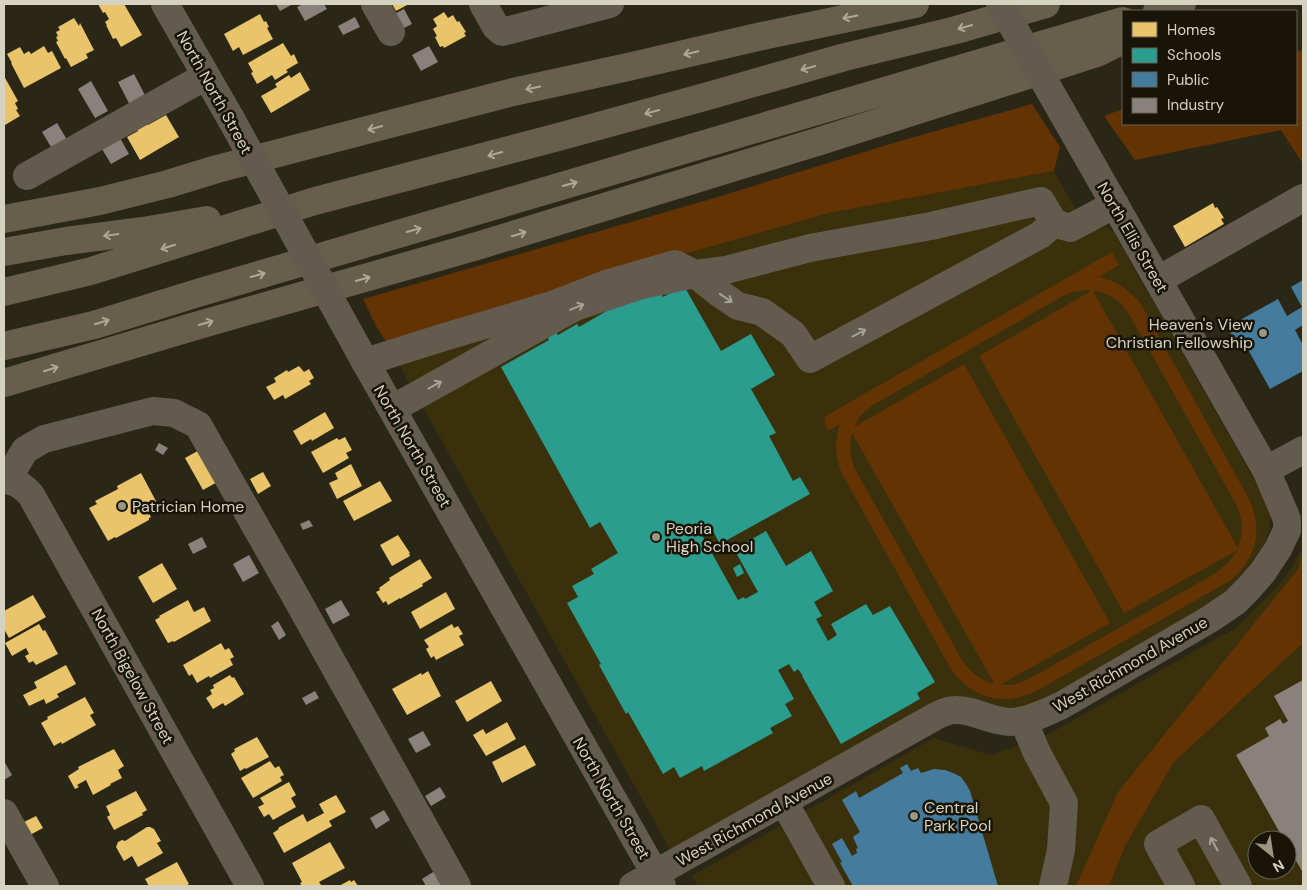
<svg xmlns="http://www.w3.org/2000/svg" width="1307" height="890" font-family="'DM Sans',sans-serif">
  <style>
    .built { fill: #3a310c; fill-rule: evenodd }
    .green { fill: #643303; fill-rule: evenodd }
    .homes { fill: #e9c46a }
    .schools { fill: #2a9d8f }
    .public { fill: #457b9d }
    .industry { fill: #8a817c }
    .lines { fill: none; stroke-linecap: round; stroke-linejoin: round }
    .minor { stroke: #625b4e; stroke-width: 28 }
    .highway { stroke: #675e4c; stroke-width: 28 }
    .minor-bridge { stroke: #625b4e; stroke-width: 28 }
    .oneway { stroke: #aea997 }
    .oneway2 { stroke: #a7a292 }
    .poi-dot { fill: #9a9684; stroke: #181508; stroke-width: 2 }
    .labels { text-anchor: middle; stroke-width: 5; stroke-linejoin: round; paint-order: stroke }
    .street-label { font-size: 16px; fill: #d5d2c0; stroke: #181508 }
    .poi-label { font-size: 16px; fill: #d5d2c0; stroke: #181508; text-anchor: start }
  </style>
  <rect width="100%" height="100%" fill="#2b2716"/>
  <!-- built -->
  <path class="built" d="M1054,171L1088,232L1107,227L1114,233L1246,465L1264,498L1271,513L1269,532L1265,542L1248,568L1230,592L1059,694L1013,710L968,704L671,851L387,343L603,277L829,213Z
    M1303,547V886H698L692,876L934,738L991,755L1047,735L1237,627L1286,577ZM1257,840H1287V870H1257Z"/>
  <!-- green -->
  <path class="green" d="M1303,50V164L1281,130L1135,160L1104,116L1123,109V124H1296V52Z
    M1032,104L1060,147L1054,171L829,213L603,277L387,343L376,326L363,299L711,199L900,141Z
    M1112,252L1119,265L1099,277C1117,281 1129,290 1141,304L1250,501C1263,532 1256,558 1231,580L1038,690C1005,707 975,700 952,671L842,474C835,457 834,442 840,424L827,431L824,417ZM1088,290L1091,291L979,356L1124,613L1238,550L1229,562L1216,573L1027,680L1013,685H1000L1110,623L964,364L854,427L861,415L873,405L1063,296L1073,292ZM1093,291C1108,291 1123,302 1130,316L1238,508C1243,522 1243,534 1238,548ZM852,433L994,683L993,684C979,679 970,672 962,660L854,467C850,456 849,445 852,433Z
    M1303,545V643L1173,763L1125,846L1109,886H1076L1118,792L1299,568Z"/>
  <!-- homes -->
  <path class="homes" d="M98,4H124L142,35L121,47L116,38L113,39L106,25H107L105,22L109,19L105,12L103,13Z
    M392,4H409L396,11Z
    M444,12L448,18L453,15L457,22L459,21L466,32L464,33L466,36L444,48L443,46L440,47L435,37L437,36L433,29L437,26L433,19Z
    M260,14L264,22L266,21L269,27L267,28L273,39L243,55L239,47L233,51L224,34Z
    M74,18L79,26L80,23L94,50L86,54L88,58L71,67L66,58L65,59L56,42L58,41L56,37L58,36L56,32L60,30L58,27Z
    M283,43L291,56L294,54L298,63L286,70L288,72L275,80L272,75L257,84L251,73L253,72L248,63Z
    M44,46L48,53L52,51L61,68L24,88L11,63H12L7,54L20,47L24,54L29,51L31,54Z
    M300,72L310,90L271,113L261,96L277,87L275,84L289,75L291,78Z
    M4,76L18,101L15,103L18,109L16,110L20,116L5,125L4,122Z
    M166,115L179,137L140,160L127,137L138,131L136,127L146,122L148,125Z
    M1213,203L1215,208L1217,207L1224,218L1221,219L1224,224L1185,247L1173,226Z
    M299,366L304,372L309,369L314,378L309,381L311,384L285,399L283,395L274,400L266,387L276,382L274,378L287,370L288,372Z
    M325,412L334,428L312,441L311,439L301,445L293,431Z
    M345,437L352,450L346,453L349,458L323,473L311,452L337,438L339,440Z
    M203,448L221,480L203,490L185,458Z
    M351,464L362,486L337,499L329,483L338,479L335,473Z
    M263,472L271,486L258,494L250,479Z
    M141,473L157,503L146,508L151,517L149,518V520L116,538L115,537L108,541L89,508L97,504L95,501L118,489L117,486Z
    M380,481L392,501L354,521L343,501Z
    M398,535L410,553H409L410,556L392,566L380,545Z
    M420,559L432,578L422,584L423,586L400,599V598L388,605L386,601L383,603L376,592L380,590L379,588L390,580L389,578Z
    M162,563L177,589L153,603L138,577Z
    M446,592L455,609L420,629L411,612Z
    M33,595L46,617L9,638L4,629V611Z
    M188,600L194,612L204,607L211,621L174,642L173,641L168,643L155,620L160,617L159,616Z
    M39,624L43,631L45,630L58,654L36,665L33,661L29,663L25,656L29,654L26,648L12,656L5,643Z
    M452,624L454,628L458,626L463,634L459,636L464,645L436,660L434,656L431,658L426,649L429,647L424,640Z
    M221,643L225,650L229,648L234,657L230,659L233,665L210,678L209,676L197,683L192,674L189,676L183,665Z
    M66,665L76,684L57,694L59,697L46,704L44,699L29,706L23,695L37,688L34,682Z
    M428,671L441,696L407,715L392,689L421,673L422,675Z
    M230,675L232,678L234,677L244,694L225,706L223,703L213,709L206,698L212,694L210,690L214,688L213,685Z
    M491,681L502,701L467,722L455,701Z
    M85,697L94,713L90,715L96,725L62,744L61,742L54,746L41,723L48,719L47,717Z
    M507,722L516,739L486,756L473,735L483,729L486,734Z
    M257,737L269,757L246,769L245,768L240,771L231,754L235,751L234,749Z
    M525,745L536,765L502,783L492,762Z
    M114,749L124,766L118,770L122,778L110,784L111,785L93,795L86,780L77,785L79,787L75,789L68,776L79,769L78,767Z
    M270,761L275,768L279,766L284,775L280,777L282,781L253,798L241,778Z
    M289,782L296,795L291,798L296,807L273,820L269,814L264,817L258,807L264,804L260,798Z
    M136,791L147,810L142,813L143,815L114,830L107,817L110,815L106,806Z
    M336,795L346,812L329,821L332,826L284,853L273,833L279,829L278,828L303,814L307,822L324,813L319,804Z
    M36,816L43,828L28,836L22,823Z
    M147,827H150L154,829L161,841L157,843L163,853L138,867L132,856L124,861L116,847L118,842L122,840L125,841Z
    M330,842L345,868L319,882L321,885L319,886H302L300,883L302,882L292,863Z
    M177,862L189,884L185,886H149L145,879Z
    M350,880L351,882L354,880L358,886H339Z"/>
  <!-- schools -->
  <path class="schools" d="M684,286L721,351L751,334L775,375L751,389L776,433L769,436L793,481L800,477L810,494L720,544L709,524L699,530L738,600L744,597L745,599L758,592L734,549L766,531L786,566L811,551L833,591L814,602L822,616L816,619L828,641L837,635L831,624L866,604L873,615L890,606L935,682L917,693L920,699L841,744L802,676H803L798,669L794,672L789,664L778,670L794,699L785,704L792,716L770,728L773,733L704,771L702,766L680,778L674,767L663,774L628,712L626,714L599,665L601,664L567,603L578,597L572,586L594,574L591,569L618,553L600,522L590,528L501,367L549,340L547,336L555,331L558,335L577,324L579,327L617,305L661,293L663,297Z
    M740,564L744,573L737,577L733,568Z"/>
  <!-- public -->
  <path class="public" d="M1303,280V325L1295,330L1303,345V371L1270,389L1240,335L1234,339L1228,329L1234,325L1233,324L1278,299L1287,316L1302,307L1291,287Z
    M907,764L911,771L918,768L921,773L934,769L945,770L953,773L961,777L966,784L970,791L998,886H853L840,863L842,862L832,844L842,838L852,856L857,853L856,849L858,848L853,837L860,832L842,800L856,791L859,798L903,773L900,768Z"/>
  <!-- industry -->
  <path class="industry" d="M276,4H293L280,11Z
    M303,4H324L327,9L305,21L297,7Z
    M404,9L412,24L398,31L390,16Z
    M355,17L360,27L343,35L338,26Z
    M429,46L438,62L421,71L412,55Z
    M134,74L148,101L132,109L118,82Z
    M91,81L108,111L95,118L78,89Z
    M57,123L69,143L51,147L42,132Z
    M120,138L129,154L111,164L102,149Z
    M159,443L168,448L163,455L155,450Z
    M309,520L313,526L303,530L300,524Z
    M202,537L207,547L193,554L188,544Z
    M249,555L259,573L243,582L233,564Z
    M341,600L350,615L333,624L325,609Z
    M278,621L286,635L279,640L271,626Z
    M1303,680V870L1302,871L1287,845V840H1284L1236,755L1269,736L1265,728L1280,719L1283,724L1288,721L1274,696Z
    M315,691L319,698L306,705L302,698Z
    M423,731L431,745L416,753L408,739Z
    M4,761L12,775L4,780Z
    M440,787L446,797L431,806L425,796Z
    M384,810L390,820L376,829L370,818Z
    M438,869L449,886H426L422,879Z"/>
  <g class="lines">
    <!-- minor -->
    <path class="minor" d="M165,4L231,119
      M375,4L391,32
      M483,4L496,27L502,32L610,4
      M27,176L206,76
      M1054,223L1070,228L1093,216L1115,204
      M1158,280L1303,198
      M363,358L662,886
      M365,362L441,338L552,305L606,284L675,264L695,274L726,270L810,248L931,226L1041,201L1054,223L1040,235L810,359L793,334L762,312L738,306L719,293L695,274L642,285L575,307L392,409
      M1266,470L1303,450
      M4,480C15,480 23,486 31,495L250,886
      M7,480L25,450L44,439L153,411L174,413L198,425L293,592L457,886
      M1023,720L1037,753L1064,803L1061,850L1053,886
      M784,802L831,886
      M4,813L45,886
      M633,886L936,716C942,713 948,710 954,710C974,709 991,722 1011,722C1027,722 1047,712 1062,705L1210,619L1235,602L1248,589L1262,573L1278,549L1287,530V520L1284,512L1266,470L1062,112
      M1181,886L1158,844L1201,819L1238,886"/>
    <!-- highway -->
    <path class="highway" d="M1157,11L1182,4
      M4,219L100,201L168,184L217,169L513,92L628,67L762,36L915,4
      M4,252L66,241L143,231L207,220
      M4,292L91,271L315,201L562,136L708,96L845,57L956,30L1046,4
      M4,346L94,325L201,292L1123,21
      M4,383L192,327L477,246L820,141L1097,53L1123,40"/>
    <!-- minor-bridge -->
    <path class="minor-bridge" d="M1000,4L1062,112
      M231,119L363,358"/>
  </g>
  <!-- one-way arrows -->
  <defs><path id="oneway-shaft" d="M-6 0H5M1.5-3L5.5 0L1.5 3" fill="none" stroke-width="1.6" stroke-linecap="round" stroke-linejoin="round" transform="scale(1.25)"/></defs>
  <g class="oneway">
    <use href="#oneway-shaft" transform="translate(850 17) rotate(168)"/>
    <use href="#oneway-shaft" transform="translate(965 27) rotate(164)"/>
    <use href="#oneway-shaft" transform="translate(691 53) rotate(167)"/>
    <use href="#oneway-shaft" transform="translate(808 68) rotate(164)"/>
    <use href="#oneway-shaft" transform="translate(533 88) rotate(168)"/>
    <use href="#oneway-shaft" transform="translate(652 112) rotate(165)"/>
    <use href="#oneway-shaft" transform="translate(375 128) rotate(165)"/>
    <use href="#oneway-shaft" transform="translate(495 154) rotate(165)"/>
    <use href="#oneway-shaft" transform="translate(570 184) rotate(-16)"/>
    <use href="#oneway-shaft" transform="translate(414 230) rotate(-16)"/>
    <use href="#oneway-shaft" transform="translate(519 234) rotate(-17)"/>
    <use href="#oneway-shaft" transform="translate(111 235) rotate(172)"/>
    <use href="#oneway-shaft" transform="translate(168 247) rotate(163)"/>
    <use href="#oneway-shaft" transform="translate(258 275) rotate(-16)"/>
    <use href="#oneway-shaft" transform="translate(363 279) rotate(-16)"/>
    <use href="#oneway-shaft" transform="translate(102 322) rotate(-17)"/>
    <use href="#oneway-shaft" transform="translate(206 323) rotate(-16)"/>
    <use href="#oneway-shaft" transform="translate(51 369) rotate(-17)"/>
  </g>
  <g class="oneway2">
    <use href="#oneway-shaft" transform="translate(726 298) rotate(34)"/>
    <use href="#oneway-shaft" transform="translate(577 307) rotate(-22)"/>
    <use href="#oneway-shaft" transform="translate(859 333) rotate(-28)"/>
    <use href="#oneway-shaft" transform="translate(435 385) rotate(-29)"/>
    <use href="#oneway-shaft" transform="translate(1214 844) rotate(-119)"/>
  </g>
  <!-- markers -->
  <g class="poi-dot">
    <circle cx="1263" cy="333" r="5"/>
    <circle cx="122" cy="506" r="5"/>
    <circle cx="656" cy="537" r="5"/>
    <circle cx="914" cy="816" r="5"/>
  </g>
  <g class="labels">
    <!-- street labels -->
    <g class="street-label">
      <text transform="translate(215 92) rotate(61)" y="6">North North Street</text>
      <text transform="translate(1133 237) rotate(60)" y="6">North Ellis Street</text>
      <text transform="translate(413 446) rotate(60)" y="6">North North Street</text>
      <text transform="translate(1130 664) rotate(-30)" y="6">West Richmond Avenue</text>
      <text transform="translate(133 676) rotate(61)" y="6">North Bigelow Street</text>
      <text transform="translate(612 798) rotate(60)" y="6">North North Street</text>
      <text transform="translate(754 819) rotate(-29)" y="6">West Richmond Avenue</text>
    </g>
    <!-- poi labels -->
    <g class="poi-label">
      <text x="1253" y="330" text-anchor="end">Heaven's View<tspan x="1253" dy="18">Christian Fellowship</tspan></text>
      <text x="132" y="512">Patrician Home</text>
      <text x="666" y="534">Peoria<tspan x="666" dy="18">High School</tspan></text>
      <text x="924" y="813">Central<tspan x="924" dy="18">Park Pool</tspan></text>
    </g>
  </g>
  <!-- border -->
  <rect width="1307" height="890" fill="none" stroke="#d5d2c0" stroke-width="10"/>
  <!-- legend -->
  <rect x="1122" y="10" width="175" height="115" fill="#181508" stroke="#646152"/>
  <rect x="1132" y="22" width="25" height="15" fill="#e9c46a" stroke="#646152"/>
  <text x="1167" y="35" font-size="15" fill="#d5d2c0">Homes</text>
  <rect x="1132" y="48" width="25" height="15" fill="#2a9d8f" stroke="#646152"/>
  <text x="1167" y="60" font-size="15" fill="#d5d2c0">Schools</text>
  <rect x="1132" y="72" width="25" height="15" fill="#457b9d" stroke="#646152"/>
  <text x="1167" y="85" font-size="15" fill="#d5d2c0">Public</text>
  <rect x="1132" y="98" width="25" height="15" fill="#8a817c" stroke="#646152"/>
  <text x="1167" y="110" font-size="15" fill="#d5d2c0">Industry</text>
  <!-- north arrow -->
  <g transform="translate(1272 855) rotate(150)"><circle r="24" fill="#181508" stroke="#646152"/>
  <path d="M0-4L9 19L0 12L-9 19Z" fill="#9a9684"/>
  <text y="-8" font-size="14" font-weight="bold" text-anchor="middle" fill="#d5d2c0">N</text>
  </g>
</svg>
